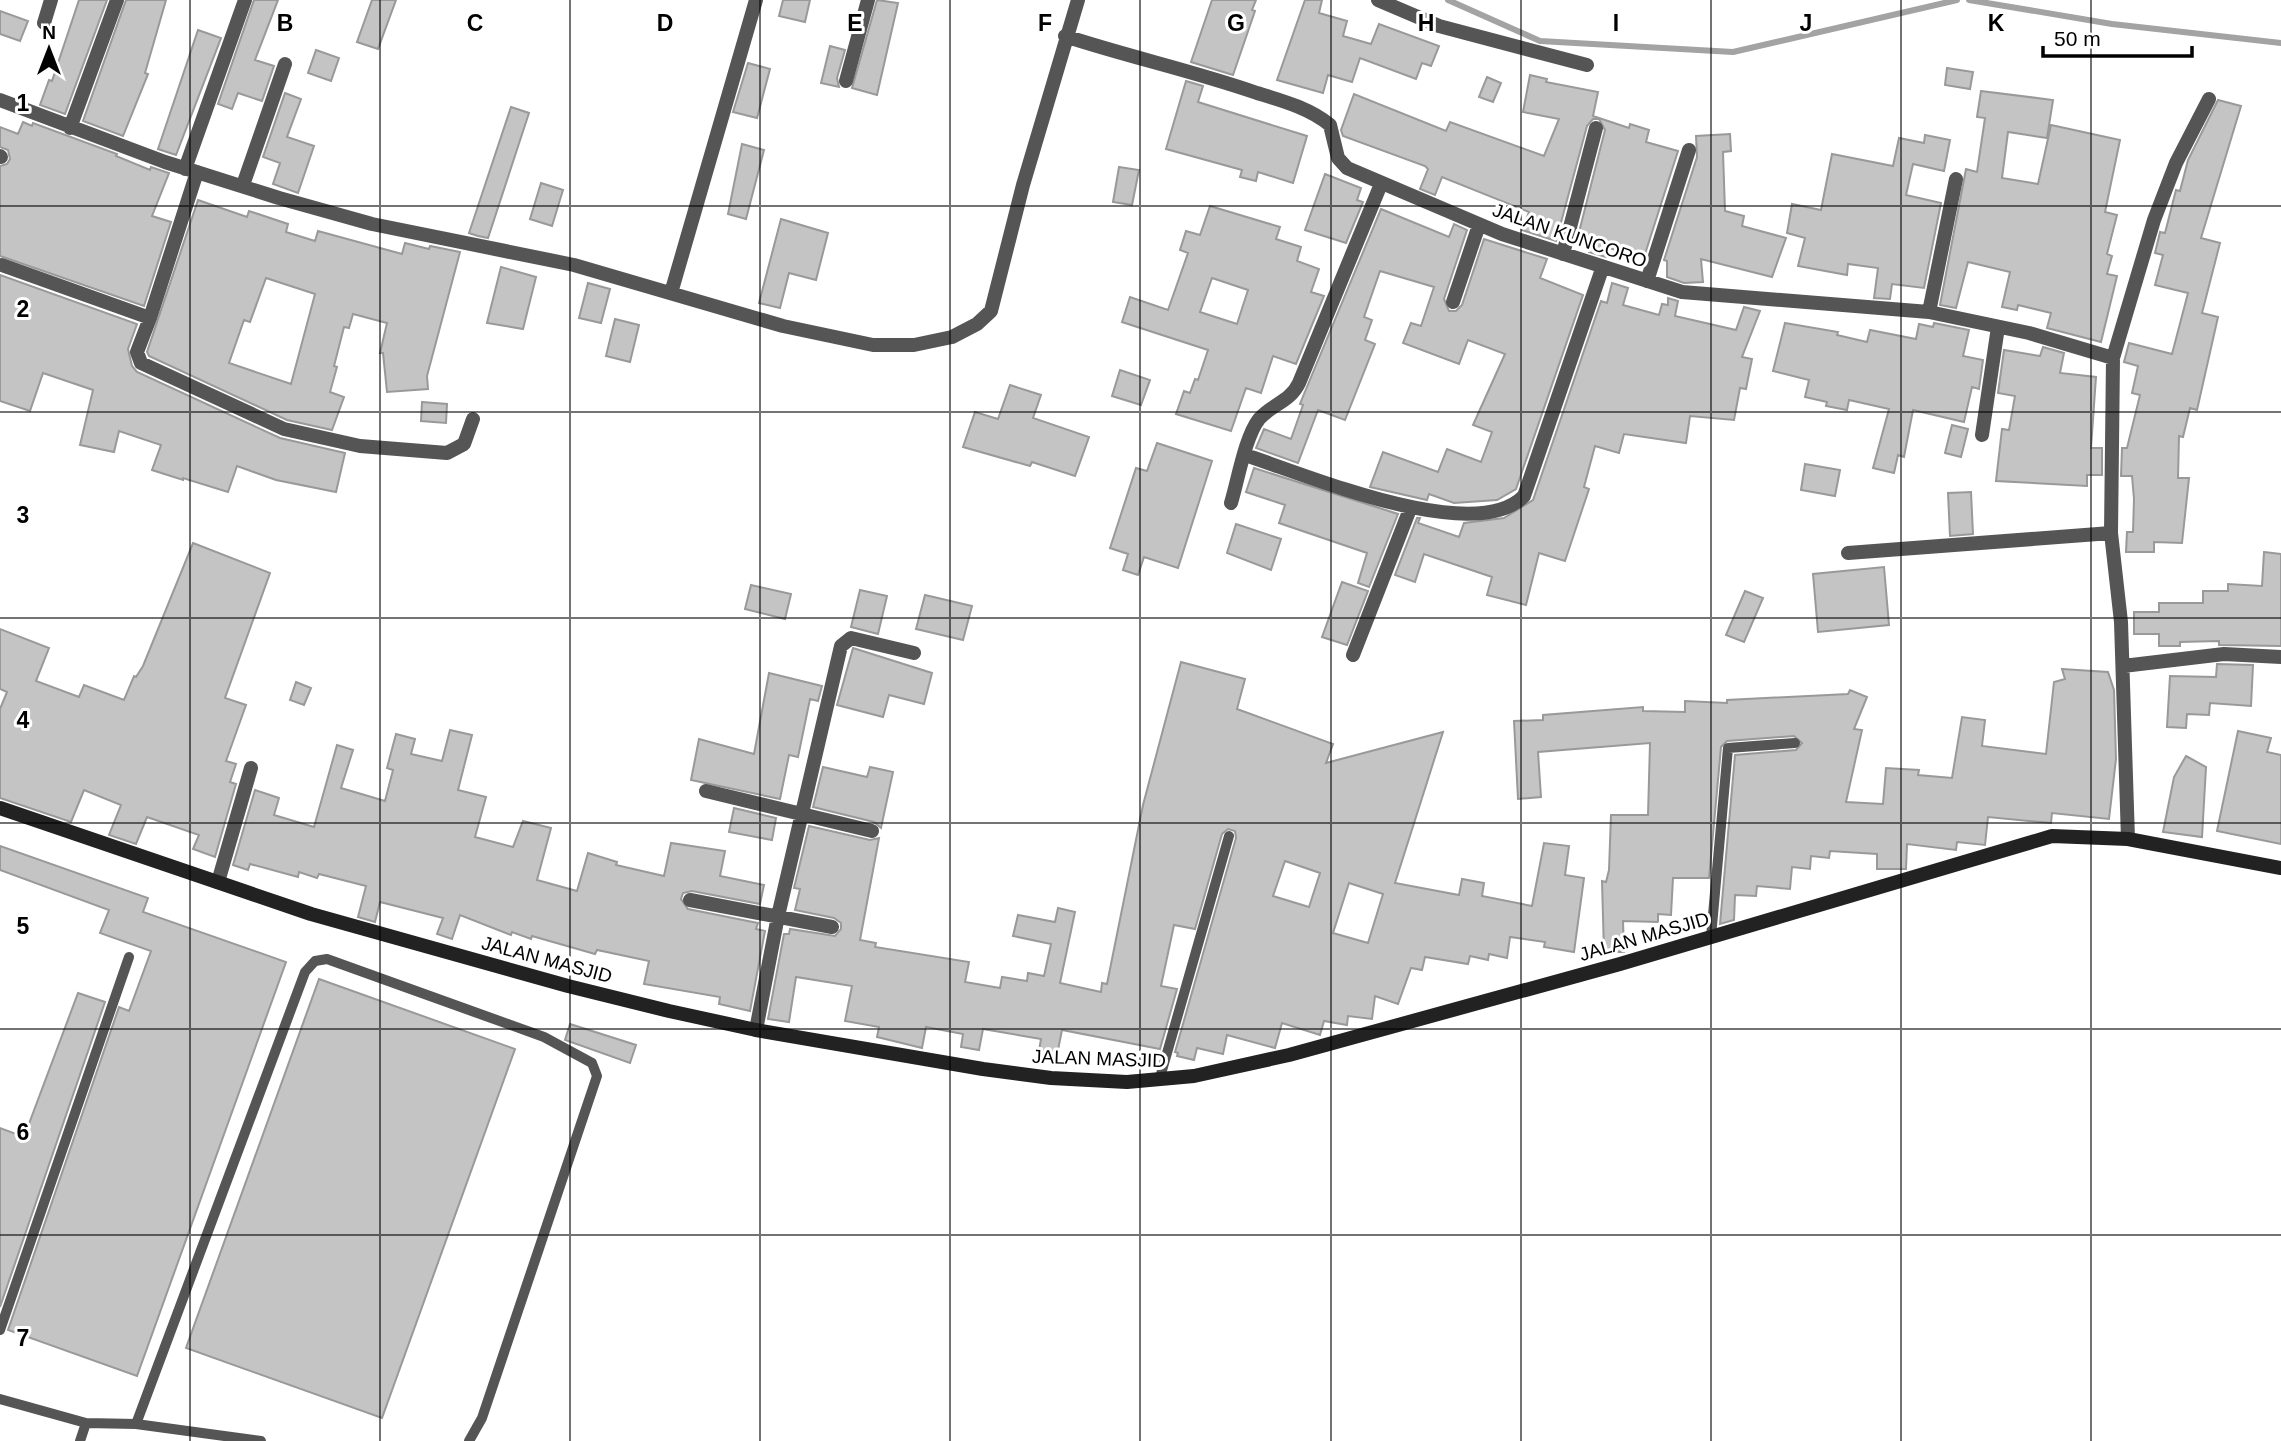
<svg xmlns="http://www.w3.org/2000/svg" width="2281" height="1441" font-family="Helvetica,sans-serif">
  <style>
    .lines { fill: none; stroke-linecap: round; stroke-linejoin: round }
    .stream { stroke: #a3a3a3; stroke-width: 6 }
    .building { fill: #c4c4c4; stroke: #999; stroke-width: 2; fill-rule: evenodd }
    .lane { stroke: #555; stroke-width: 10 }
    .street { stroke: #555; stroke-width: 14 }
    .secondary { stroke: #222; stroke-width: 14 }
    .grid { fill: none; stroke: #000; stroke-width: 2; stroke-opacity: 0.55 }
    .labels { text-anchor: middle; stroke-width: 6; stroke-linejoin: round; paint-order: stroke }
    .street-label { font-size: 19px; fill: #000; stroke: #fff }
    .grid-label { font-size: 23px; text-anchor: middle; font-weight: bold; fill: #000; stroke: #fff; stroke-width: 6; stroke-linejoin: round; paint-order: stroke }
  </style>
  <rect width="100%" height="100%" fill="#fff"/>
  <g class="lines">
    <!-- stream -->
    <path class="stream" d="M1448,0L1540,41L1733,52L1957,0
      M1969,0L2112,24L2281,43"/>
  </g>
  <!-- building -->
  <path class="building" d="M79,0H107L65,114L40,105L49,80L52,81Z
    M126,0H166L145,73L148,74L123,136L83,121Z
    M254,0H278L255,60L274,66L262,101L238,93L232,109L218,104Z
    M372,0H396L378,49L357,42Z
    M783,0H810L805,22L779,16Z
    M877,0L898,3L877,95L852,88Z
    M1212,0H1256L1252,10L1255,11L1233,75L1191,62Z
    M1305,0H1322L1319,13L1347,21L1343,36L1371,44L1379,24L1439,46L1431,66L1422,63L1416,79L1360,58L1352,82L1328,75L1323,93L1277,80Z
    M0,11L28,21L20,41L0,34Z
    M198,30L221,38L176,155L158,149Z
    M830,46L845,50L837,78L839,87L821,83Z
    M316,50L339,58L331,81L308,73Z
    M748,63L770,69L757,118L733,112Z
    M1947,68L1973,72L1970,89L1945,85Z
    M1530,75L1547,79L1546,82L1598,92L1593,116L1629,128L1630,124L1649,130L1646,142L1678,151L1645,254L1638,252L1636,256L1609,248L1606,257L1589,252L1591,244L1577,240L1605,130L1599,119H1593L1587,126L1556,241L1522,230L1529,212L1442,177L1435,195L1420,189L1428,169L1425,166L1343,136L1341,130L1354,94L1446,131L1450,122L1544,156L1559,119L1523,112Z
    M1487,77L1501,83L1493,102L1479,97Z
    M1186,81L1203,86L1198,102L1307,136L1293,183L1258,172L1256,181L1240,177L1242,170L1166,149Z
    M1981,91L2053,100L2047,138L2008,132L2002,178L2038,184L2051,125L2120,140L2105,212L2117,215L2107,254L2112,256L2107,274L2117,276L2101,342L2047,328L2051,313L2018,305L2017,310L2002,307L2010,272L1968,262L1956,308L1940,305L1966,169L1977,172L1985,118L1977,117Z
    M285,93L301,99L287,137L314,146L298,193L273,184L280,163L263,157Z
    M2218,100L2241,106L2201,238L2220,243L2202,313L2218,317L2197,410L2190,408L2183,437L2179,436L2178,478H2189L2182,543L2154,542V552H2126L2127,532H2133L2134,499L2132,476H2121L2122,448H2127L2140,395L2132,393L2138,366L2124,362L2129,343L2172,354L2188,293L2155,285L2163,255L2155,253L2160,232L2165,233L2176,190L2180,191L2188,160Z
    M511,107L529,113L488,238L478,236L469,233Z
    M23,122L32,126L33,123L117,154L116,156L150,170L151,167L169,173L152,216L171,222L144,306L0,256V166L7,164L10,159L8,150L0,147V127L18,134Z
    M1730,134L1731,151L1723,152L1725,211L1744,216L1742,226L1786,238L1772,277L1701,259L1703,282L1684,283L1667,277V261L1664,260L1697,157L1696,136Z
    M1925,135L1950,140L1944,171L1913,164L1906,195L1941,203L1924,288L1892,284L1890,299L1874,298L1878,268L1848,264L1847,275L1798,266L1805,238L1787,233L1792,204L1821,210L1832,154L1893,166L1899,138L1924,143Z
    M742,144L764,150L746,219L728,214Z
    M1119,167L1139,170L1132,205L1113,202Z
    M1325,174L1361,188L1357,200L1363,202L1346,243L1305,230Z
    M541,183L563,190L552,226L530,219Z
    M198,200L247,217L249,211L288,224L286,232L315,241L318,231L402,254L405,243L429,249L430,246L460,252L427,376L428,389L387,392L383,353H380L387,323L353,314L349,328L344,327L334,366L337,367L330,392L344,397L332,430L287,420L149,356L147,352ZM266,278L315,294L291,384L229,363L244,320L250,322Z
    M1210,206L1280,227L1276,239L1301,247L1297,261L1319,269L1311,292L1324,296L1296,364L1273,356L1261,393L1246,388L1231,431L1176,414L1184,391L1190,393L1195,379L1198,380L1208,350L1122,322L1130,297L1168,310L1188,253L1180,250L1186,231L1200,235ZM1212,278L1248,290L1237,324L1200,312Z
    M1381,209L1449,237L1454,224L1467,230L1444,299L1449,311H1456L1462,305L1484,239L1547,259L1540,278L1583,295L1516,489L1497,500L1454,503L1429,494L1427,500L1370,487L1383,452L1438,472L1447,449L1481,462L1492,432L1473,425L1505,354L1468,340L1459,364L1403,343L1411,323L1421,326L1434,287L1380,271L1364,317L1372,320L1365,340L1375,344L1345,420L1318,410L1298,463L1256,448L1264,429L1291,439L1303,405L1300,404L1304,394Z
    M781,219L828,233L816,280L789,273L780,308L759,303Z
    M501,267L536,277L523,329L487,323Z
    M0,275L137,324L128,349L132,366L137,372L280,438L345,453L336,492L276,480L237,466L228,492L183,478V480L152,470L161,445L119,431L114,452L80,445L93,390L43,373L30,411L0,401Z
    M588,283L610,289L601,323L579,318Z
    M1612,283L1628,288L1623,305L1659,315L1662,304L1668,305V298L1678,301L1675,316L1736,330L1744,307L1760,311L1742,357L1752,359L1746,389L1740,388L1734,420L1690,416L1686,443L1624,434L1619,453L1595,446L1584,487L1589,489L1565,561L1539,553L1526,605L1487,595L1492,577L1424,554L1415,582L1395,575L1417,518H1420L1418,523L1459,537L1464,523L1504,518L1533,500L1601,301L1607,303Z
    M615,319L639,325L630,362L606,356Z
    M1785,323L1838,332L1837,335L1867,342L1870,330L1916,339L1919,324L1933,327L1934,323L1969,330L1963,356L1983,360L1979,389L1972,387L1964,422L1913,410L1904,457L1898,455L1894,473L1873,468L1889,409L1849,400L1847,410L1826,406L1827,402L1805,397L1809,380L1773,371Z
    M2043,347L2064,353L2060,373L2096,377L2091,448H2102V475H2087V486L1996,481L2002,429L2009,430L2015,396L1998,393L2004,350L2040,356Z
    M1120,370L1150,380L1141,405L1112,396Z
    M1010,385L1041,395L1033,418L1089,437L1075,476L1032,462L1030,466L963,447L975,412L998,419Z
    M422,402L447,404L446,423L421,421Z
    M1952,425L1968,429L1961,457L1945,453Z
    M1157,443L1212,461L1178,568L1144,557L1138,575L1123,570L1128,554L1110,548L1136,468L1147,471Z
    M1805,464L1840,470L1835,496L1801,490Z
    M1254,468L1398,514L1369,587L1358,583L1367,553L1279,523L1285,505L1246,492Z
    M1971,492L1973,534L1950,536L1948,493Z
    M1236,524L1281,539L1271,570L1227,553Z
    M193,543L270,573L225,698L246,705L226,761L236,764L230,782L236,784L215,857L193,849L199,835L147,817L136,844L109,835L121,805L84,790L71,822L0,798V709L7,692L0,689V629L49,648L36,681L79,697L84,685L124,700L134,676L136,677L143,666Z
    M2264,552L2281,554V646L2219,645V641L2180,642V646H2159V634H2134V612H2159V603H2203V591H2228V584L2262,586Z
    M1884,567L1889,625L1818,632L1813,574Z
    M1342,582L1368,591L1347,645L1322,637Z
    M751,585L791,594L785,619L745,609Z
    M860,590L887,596L878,634L851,627Z
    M1745,591L1763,598L1744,642L1726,635Z
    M925,595L972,606L963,640L916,629Z
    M853,648L932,673L924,704L889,695L883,717L837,705Z
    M1181,662L1245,679L1237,709L1333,744L1326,763L1443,732L1395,883L1459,895L1462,879L1484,883L1482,896L1532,906L1544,843L1569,846L1565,875L1584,878L1574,952L1544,947L1545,942L1510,937L1507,958L1489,954L1488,960L1470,956L1468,964L1425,957L1422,970L1411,968L1398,1004L1375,996L1372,1019L1348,1016L1347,1025L1324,1021L1320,1035L1282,1023L1275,1048L1227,1035L1223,1054L1197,1048L1194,1060L1177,1056L1178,1053L1175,1052L1236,838L1235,831L1228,829L1222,834L1195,929L1174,925L1161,986L1177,989L1160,1049L1062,1030L1056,1060L1038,1056L1041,1039L983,1029L979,1050L961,1047L963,1034L926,1027L922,1048L877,1037L879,1027L845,1021L852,986L796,977L789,1022L768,1019L784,934H789L790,929L835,936L841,929V923L834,918L795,910L800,889L794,888L809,826L870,840L879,838L860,940L876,943L875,947L969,962L965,982L1000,988L1002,977L1027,981L1028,973L1044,976L1051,944L1013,936L1018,915L1055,922L1058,908L1075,912L1060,983L1101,992L1102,983L1107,984L1143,805ZM1285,861L1320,873L1309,907L1273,896ZM1349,883L1383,894L1368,943L1333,933Z
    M2217,664L2253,665L2251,706L2210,703L2209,715L2187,714L2186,728L2167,727L2170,676L2216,677Z
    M2062,669L2108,672L2114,690L2116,759L2109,819L2052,813L2051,823L1988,817L1985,845L1957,842L1956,850L1907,844L1906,869H1877V854L1830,851L1829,858L1811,856L1810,869L1792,867L1790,889L1757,886L1756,896L1735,895L1734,920L1720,924L1735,755L1796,750L1802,743L1794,736L1727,741L1721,747L1709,878H1673L1671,915L1658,914V922L1623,921L1624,952H1604L1602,881L1606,882L1609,870L1611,815H1648L1650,743L1538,752L1541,797L1518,799L1514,721L1543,720V715L1643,707V711L1685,712V701L1727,703V700L1848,694L1850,690L1867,697L1854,729L1862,730L1846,802L1883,804L1886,768L1919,770L1918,775L1952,778L1962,717L1985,720L1982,746L2046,754L2054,682L2065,679Z
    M769,673L822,686L818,701L810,699L798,757L789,755L780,799L691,780L699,739L754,754Z
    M296,682L311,688L304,705L290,700Z
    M450,730L472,735L458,790L486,797L475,837L513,847L523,821L551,828L537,880L577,891L588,853L617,862L616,865L664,876L671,843L725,851L720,876L764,885L760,904L692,891L683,893L681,899L688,909L758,923L756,929L765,931L750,1011L719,1004L720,997L644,984L649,961L597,950L595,954L532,936L531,939L512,932L511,935L460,915L452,939L437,934L443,918L380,902L375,922L358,917L366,886L319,874L317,878L299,872L298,877L250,864L248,870L233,865L255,790L279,798L274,815L314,827L337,745L353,750L341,788L385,801L393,770L387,768L396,734L415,739L411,754L442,761Z
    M2238,731L2271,738L2267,752L2281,755V844L2217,831Z
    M2186,756L2206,767L2202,837L2163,832L2174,777Z
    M823,767L867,777L870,767L893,772L881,828L874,822L813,807Z
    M734,808L776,818L772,840L729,832Z
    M0,846L148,898L143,912L286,962L137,1376L8,1330L119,1007L129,1011L151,951L100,933L109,910L0,870Z
    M319,979L515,1049L382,1418L186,1348Z
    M78,993L105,1002L0,1307V1128L24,1137Z
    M570,1024L636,1045L630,1063L565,1040Z"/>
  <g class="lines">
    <!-- lane -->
    <path class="lane" d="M1711,937L1728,748L1795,743
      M1159,1081L1229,836
      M0,1330L129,957
      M0,1399L86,1423
      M136,1424L305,972L315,961L327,959L544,1037L592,1063L597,1076L482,1418L469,1441
      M80,1441L86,1423L136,1424L261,1441"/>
    <!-- street -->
    <path class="street" d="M1378,0L1439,26L1587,65
      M44,23L51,0
      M1065,36C1129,57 1194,71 1257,93C1283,101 1309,108 1330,125L1338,158L1347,168L1502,234L1682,292L1929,312L2029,333L2113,358
      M846,81L868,0
      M0,100L165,162L279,198L372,224L574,265L783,326L873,345H914L952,337L977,324L991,311L1023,185L1078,0
      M70,128L117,0
      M0,156L1,157
      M185,169L245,0
      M243,185L285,64
      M1563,254L1596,128
      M2,265L150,318L197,172
      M1647,281L1689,150
      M671,293L756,0
      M1453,302L1479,225
      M1929,312L1956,179
      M150,318L137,352L141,363L284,429L360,446L447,453L464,444L473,419
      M1982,435L1998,327
      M1245,455C1305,474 1474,547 1524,496L1602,269
      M1231,503C1238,480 1245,437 1259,419C1272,404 1290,402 1299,383L1381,184
      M1848,553L2111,533
      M1353,655L1410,509
      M2123,666L2224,654L2281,657
      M706,791L872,831
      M2128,839L2121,622L2111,533L2113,358L2154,220L2176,163L2209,99
      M218,882L251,768
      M690,900L832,927
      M756,1030L778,916L841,646L851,638L914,653"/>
    <!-- secondary -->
    <path class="secondary" d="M0,808L311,914L568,986L669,1011L756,1030L983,1069L1051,1078L1127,1082L1194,1076L1289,1055L1620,964L2052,836L2128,839L2281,868"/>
  </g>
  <!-- grid -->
  <path class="grid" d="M190,0V1441M380,0V1441M570,0V1441M760,0V1441M950,0V1441M1140,0V1441M1331,0V1441M1521,0V1441M1711,0V1441M1901,0V1441M2091,0V1441M0,206H2281M0,412H2281M0,618H2281M0,823H2281M0,1029H2281M0,1235H2281"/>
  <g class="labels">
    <!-- street labels -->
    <g class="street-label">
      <text transform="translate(1570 235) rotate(19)" y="7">JALAN KUNCORO</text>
      <text transform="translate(1644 936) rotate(-16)" y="7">JALAN MASJID</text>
      <text transform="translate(547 959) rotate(15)" y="7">JALAN MASJID</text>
      <text transform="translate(1099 1058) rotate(2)" y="7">JALAN MASJID</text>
    </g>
  </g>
  <g class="grid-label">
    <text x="285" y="31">B</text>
    <text x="475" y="31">C</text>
    <text x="665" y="31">D</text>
    <text x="855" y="31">E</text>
    <text x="1045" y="31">F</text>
    <text x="1236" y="31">G</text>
    <text x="1426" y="31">H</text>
    <text x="1616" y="31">I</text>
    <text x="1806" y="31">J</text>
    <text x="1996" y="31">K</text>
    <text x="23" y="111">1</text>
    <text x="23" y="317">2</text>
    <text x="23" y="523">3</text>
    <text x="23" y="728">4</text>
    <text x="23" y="934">5</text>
    <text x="23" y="1140">6</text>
    <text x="23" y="1346">7</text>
  </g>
  <!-- north arrow -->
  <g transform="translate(49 49)" stroke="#ffffff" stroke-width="5" paint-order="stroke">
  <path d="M0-5L12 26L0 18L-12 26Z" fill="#000000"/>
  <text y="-10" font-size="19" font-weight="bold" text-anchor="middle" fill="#000000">N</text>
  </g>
  <!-- scale -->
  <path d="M2043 46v10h149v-10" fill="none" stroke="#000000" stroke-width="3.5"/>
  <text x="2054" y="46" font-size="21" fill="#000000" stroke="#ffffff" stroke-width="5" paint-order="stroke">50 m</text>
</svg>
